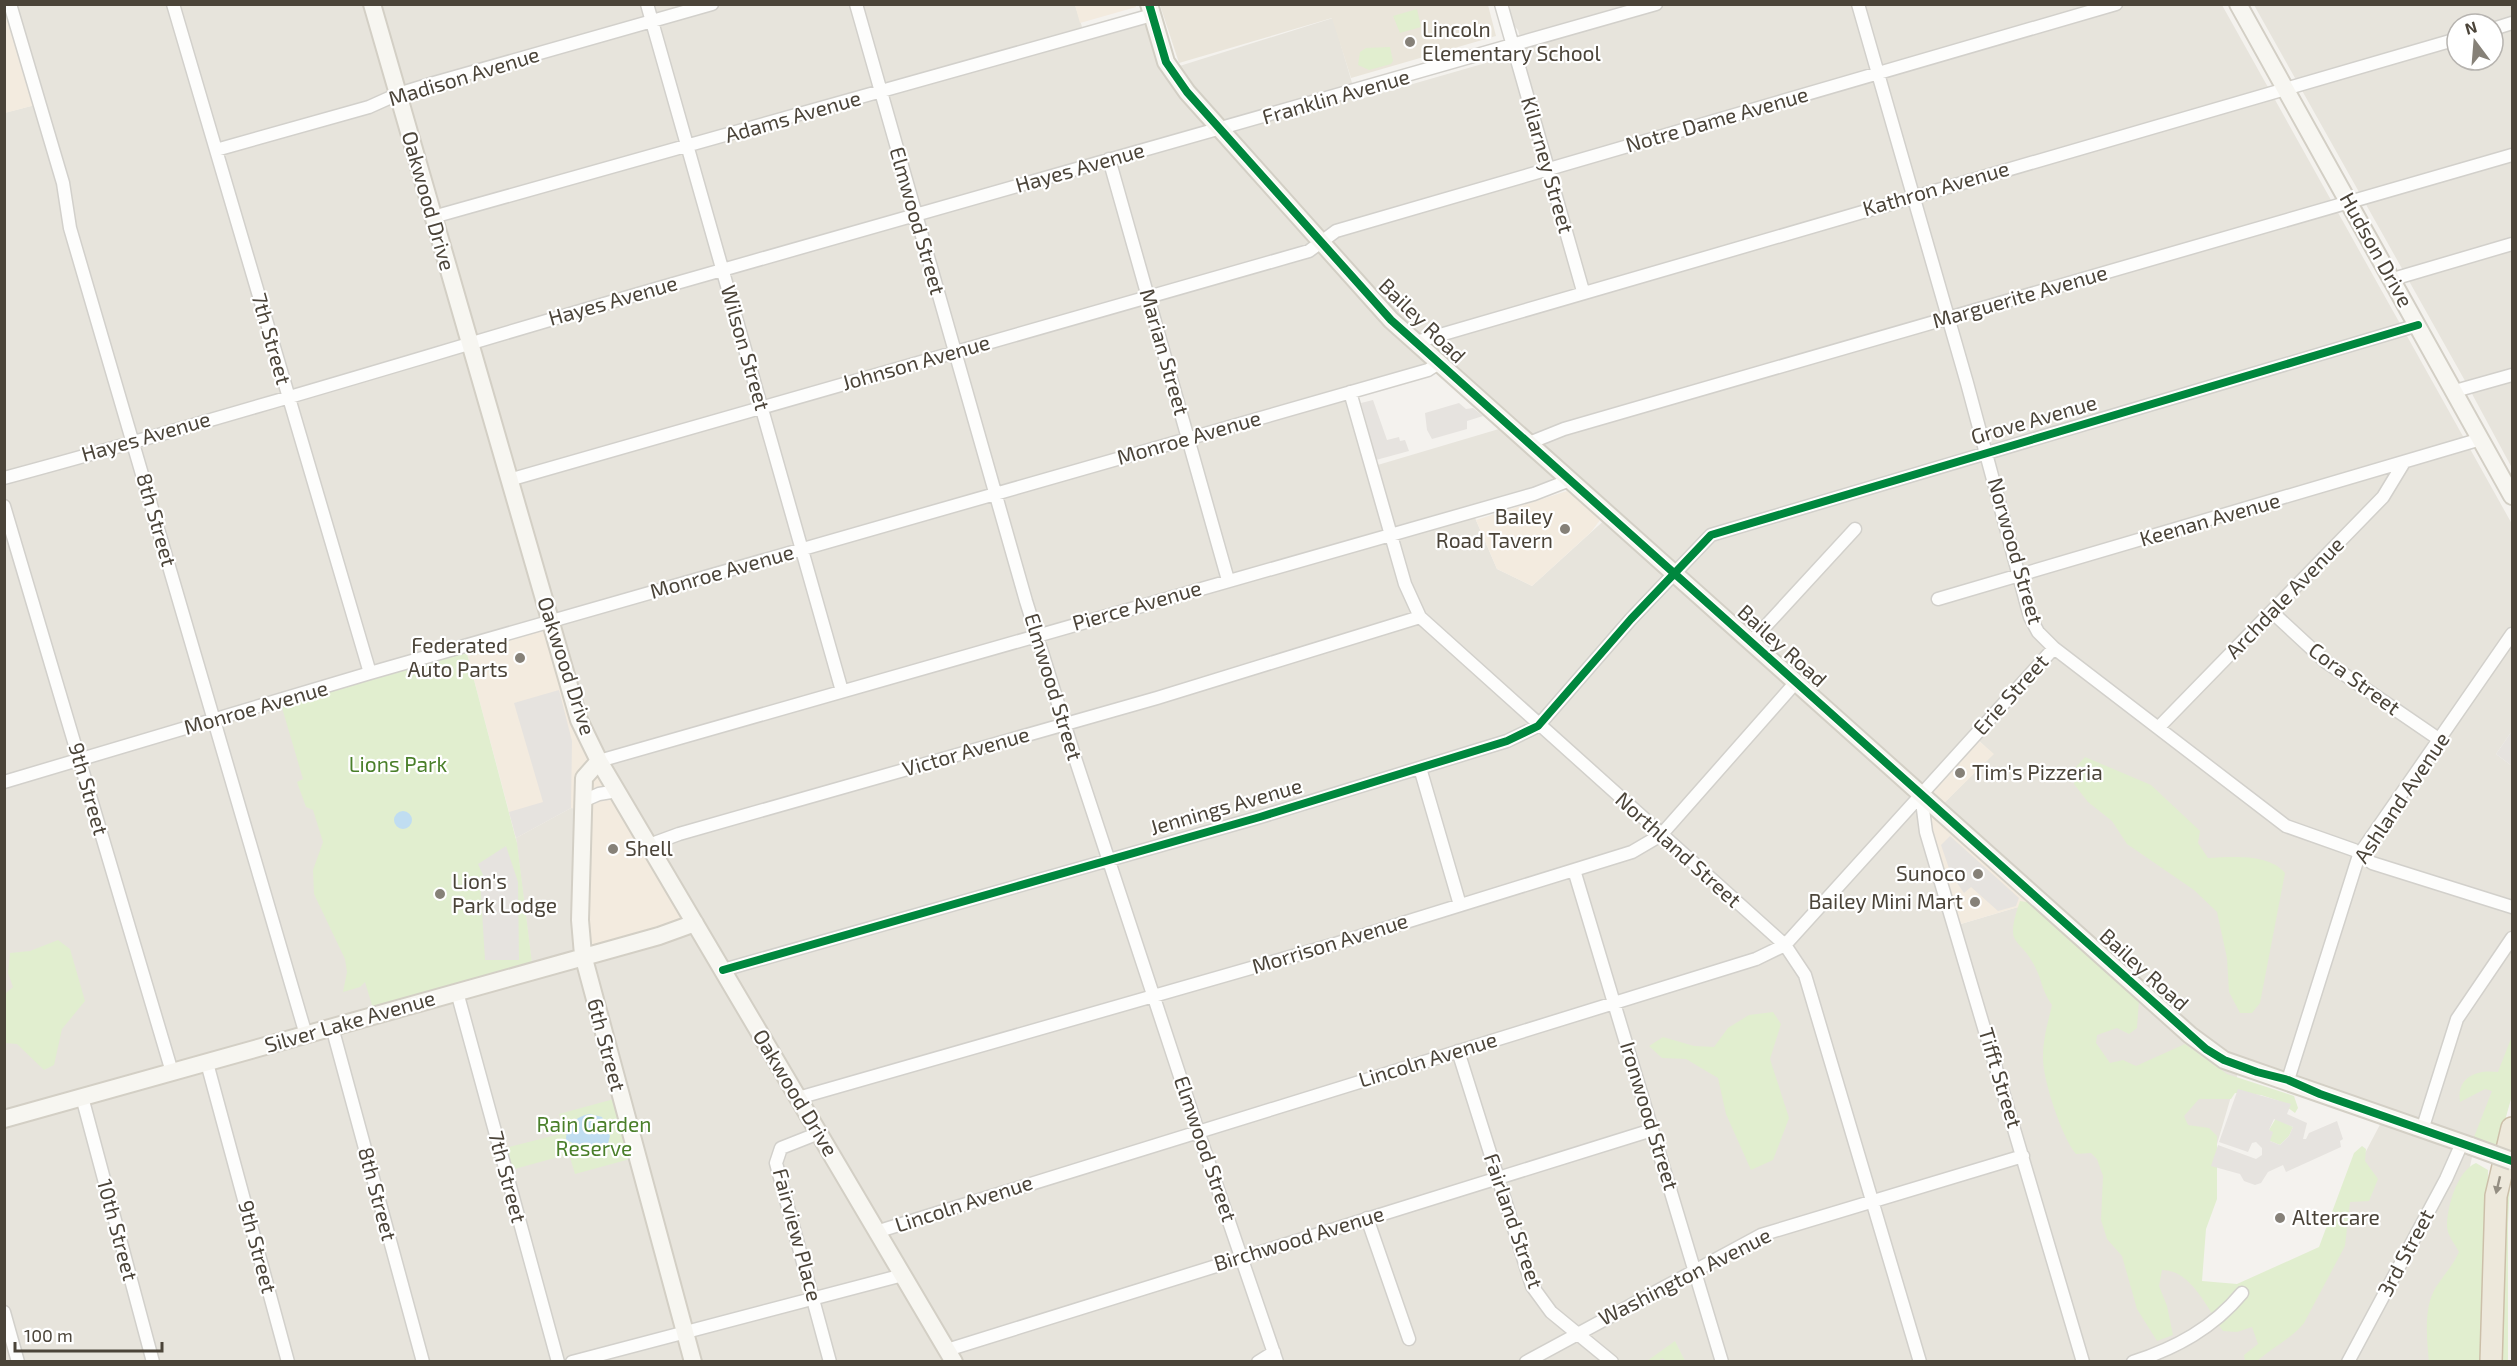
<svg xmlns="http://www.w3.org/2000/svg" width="2517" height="1366" font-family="'Exo 2',sans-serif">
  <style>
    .residential { fill: #e7e4dc; fill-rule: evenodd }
    .commercial { fill: #f3ebdf }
    .education { fill: #eae5da }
    .green { fill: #e1eecf }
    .parking { fill: #e6e3df; fill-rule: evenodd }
    .water { fill: #c0ddf1 }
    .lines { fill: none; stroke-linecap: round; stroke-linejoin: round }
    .street-casing { stroke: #d2d0cb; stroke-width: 15 }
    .secondary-casing { stroke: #d3cfc5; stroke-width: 20 }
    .highway-casing { stroke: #ccbfa9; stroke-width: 24 }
    .street { stroke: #fdfdfc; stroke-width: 12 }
    .secondary { stroke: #f7f6f1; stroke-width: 16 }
    .highway { stroke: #ede8db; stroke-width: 21 }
    .secondary-bridge-casing { stroke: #d3cfc5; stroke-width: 20; stroke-linecap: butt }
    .secondary-bridge { stroke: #f7f6f1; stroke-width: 16 }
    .cycleway-casing { stroke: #fff; stroke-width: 11 }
    .cycleway { stroke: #00873e; stroke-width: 8 }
    .oneway { fill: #948e82 }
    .poi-dot { fill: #868178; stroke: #fff; stroke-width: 2 }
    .labels { text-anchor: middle; stroke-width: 4.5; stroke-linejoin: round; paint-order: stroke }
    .poi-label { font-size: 21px; fill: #4b4439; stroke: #fff; text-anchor: start }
    .street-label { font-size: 21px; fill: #4b4439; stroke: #fff }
    .park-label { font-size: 21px; fill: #4a7f2a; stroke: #fff }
  </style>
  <rect width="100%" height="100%" fill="#f4f2ee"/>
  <!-- residential -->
  <path class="residential" d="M10,5H1075L1084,33L1152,15L1170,69L1333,18L1357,100L1524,52L1518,30L1503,14L1501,5H2222L2512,524V731L2496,754L2512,766V1095L2503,1125L2497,1155L2478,1148L2472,1157L2460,1214L2467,1361L5,1362L4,113L39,104ZM1439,363L1509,426L1371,467L1350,393ZM1570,480L1609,516L1532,586L1497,569L1472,511ZM550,622L599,761L583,955L375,1015L404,664ZM1974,736L1993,754L1938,809L2025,905L1954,926L1921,795ZM2240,1066L2384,1117L2364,1155L2314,1277L2270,1329L2191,1278L2182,1263Z
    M2254,5H2512V468L2464,379ZM2457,24H2493V60H2457Z
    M571,808L580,809V952L532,966L516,838Z"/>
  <!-- commercial -->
  <path class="commercial" d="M1135,4L1136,7L1080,23L1075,5Z
    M5,5L39,104L5,113Z
    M1567,491L1600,520L1591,532L1532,586L1497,569L1476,520Z
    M550,622L579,720L695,923L583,955V809L570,808L516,838L465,646Z
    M1973,736L1994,754L1938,809L2035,897L2025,905L1954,926L1921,794Z"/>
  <!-- education -->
  <path class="education" d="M1160,5H1488L1496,36L1351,78L1332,18L1179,63Z"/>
  <!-- green -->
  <path class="green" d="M1417,9L1421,27L1400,33L1393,16Z
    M1390,47L1393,61L1391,64L1369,70L1358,65L1360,52L1366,48Z
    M465,646L517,843L533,971L375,1015L365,982L360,987L343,992L347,972L345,959L314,894L313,870L323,842L313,810L306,807L297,782L303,779L280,701Z
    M2085,757L2151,785L2200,831L2198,843L2208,858C2232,857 2268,853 2285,873L2260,1003L2252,1013H2240L2229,992L2227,958L2217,912L2194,890L2127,844L2112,821L2088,802L2074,784L2075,768Z
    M2020,901L2033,903L2139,1000L2137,1028L2129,1034L2117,1028L2097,1035L2096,1043L2110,1063L2123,1060L2136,1066L2185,1044L2227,1074L2294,1096L2298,1108L2295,1113L2279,1101L2261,1095L2235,1093L2231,1099H2199L2184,1116L2188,1125L2209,1128L2217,1136V1199L2206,1229L2202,1281L2237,1284L2319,1247L2354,1153L2362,1146L2366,1149L2365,1161L2378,1179L2369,1201L2350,1202L2345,1246L2304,1323C2292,1338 2272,1348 2257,1361H2245L2244,1355L2258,1344L2252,1327L2237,1332L2223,1331C2208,1310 2192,1270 2162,1270L2159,1286L2167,1306L2173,1335L2157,1341L2137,1309L2122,1256L2107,1239L2101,1220L2103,1176L2097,1159L2091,1153L2076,1154C2062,1138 2042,1078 2043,1057C2043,1039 2048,1022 2052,1005C2042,990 2043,985 2037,971C2020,933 2003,951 2020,901Z
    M58,940L70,949L85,1001L62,1029L54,1065L44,1070L17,1044L5,1043V994L13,987L8,973L10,953L30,951Z
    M1773,1012L1781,1024L1770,1059L1789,1118L1773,1160L1751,1170L1726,1114L1718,1078L1686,1059L1662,1058L1649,1046L1663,1037L1694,1046L1714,1047L1728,1028L1749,1015Z
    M2512,1036V1095L2498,1146L2474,1137L2492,1091L2485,1089L2460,1102C2456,1077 2477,1069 2498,1072Z
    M614,1099L630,1159L575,1174L569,1154L511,1170L505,1148L564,1133L559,1114Z
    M2276,1118L2293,1127L2289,1136L2280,1145L2270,1141L2269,1130Z
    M2512,1144L2508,1223V1361L2496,1362L2499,1207Z
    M2476,1163L2488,1170L2485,1361L2429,1362C2427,1339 2423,1308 2436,1287C2444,1275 2453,1265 2459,1252C2455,1244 2447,1235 2447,1226C2447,1207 2457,1171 2476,1163Z
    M1675,1341L1685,1361H1667L1662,1358L1659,1361H1647Z"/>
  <!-- parking -->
  <path class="parking" d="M1373,400L1387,440L1399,437L1400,441L1405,440L1409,451L1376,460L1361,403Z
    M1459,403L1466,409L1473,408L1483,416L1467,421V429L1432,439L1427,430L1425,413Z
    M559,690L572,741L571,808L516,838L509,812L543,802L514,703Z
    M2512,731V766L2496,754Z
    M1950,836L2019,898L2016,906L1998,911L1971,887L1964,893L1951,874L1941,845Z
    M506,846L518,882L519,960H485L480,879L483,875L478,864Z
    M2238,1089L2291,1104L2287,1114L2307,1123L2303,1139H2306L2309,1133L2337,1121L2343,1139L2340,1141L2341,1147L2286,1172L2283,1165L2268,1172L2261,1183L2255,1185L2244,1181L2240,1174L2211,1166L2218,1145L2256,1159L2262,1155V1148L2256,1142L2252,1143L2248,1152L2219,1142ZM2274,1119L2293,1127L2289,1136L2280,1145L2270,1141L2273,1132L2269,1130Z"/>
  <!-- water -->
  <path class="water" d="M394 820a9 9 0 1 1 18 0a9 9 0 1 1-18 0Z
    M590,1114L602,1117L610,1136L607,1147L596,1154L566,1140C566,1126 576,1116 590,1114Z"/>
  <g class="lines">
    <!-- street casing -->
    <g class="street-casing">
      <path id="street" d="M10,4L63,183L70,228L306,1035
        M173,4L370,673
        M647,4L842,691
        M856,4L1026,601L1076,761L1198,1131L1277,1362
        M1501,4L1583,291
        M1858,4L1967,383L2030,617L2038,632L2054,648L2286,826L2354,850L2372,863L2512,907
        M2493,29L2512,23
        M216,150L369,107L398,94L434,83L712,4
        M1109,159L1228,580
        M433,217L1152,15
        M2393,279L2512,244
        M1416,342L2457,39
        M2455,391L2512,375
        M1350,392L1405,584L1420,617L1785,945L1805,975L1920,1362
        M1529,443L1564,429L2512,155
        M4,478C224,419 441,351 659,288C991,192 1324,101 1656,4
        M509,480L1288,257L1309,251L1336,231L2116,4
        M4,506L172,1072
        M1938,599L2481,439
        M2272,612L2326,662L2440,740
        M1751,642L1855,529
        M2159,727L2383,497L2403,464
        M599,761L1534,494L1570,480
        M1420,768L1460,905
        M4,782L370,673L1428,370L1439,363
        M1921,794L1926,832L2083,1362
        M583,801L599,794L617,791
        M649,845L679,834L1157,698L1420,617
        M1574,870L1722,1362
        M723,970L1260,817L1507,741L1538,726L1631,619L1711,535L2418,325
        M457,992L558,1362
        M332,1027L423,1362
        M1458,1051L1532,1286L1551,1312L1612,1362
        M207,1063L288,1362
        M2288,1080L2359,855L2512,634
        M82,1097L153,1362
        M798,1098L1335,944L1632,852L1661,835L1796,682
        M2422,1130L2457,1019L2512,938
        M819,1133L781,1148L776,1163L830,1362
        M1367,1218L1409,1339
        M876,1232L1756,959L1785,945L2054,648
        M4,1312L18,1362
        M947,1350L1652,1130
        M572,1362L903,1275
        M1258,1362L1274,1352
        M1526,1362L1761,1235L2023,1156
        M2133,1362C2176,1348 2213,1328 2242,1293
        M2348,1362L2446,1179L2462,1143"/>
    </g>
    <!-- secondary casing -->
    <g class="secondary-casing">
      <path id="secondary" d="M372,4L579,720L599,761L954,1362
        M1149,4L1166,62L1187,92L1391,320L2190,1035L2224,1060L2471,1146
        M2238,4L2512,496
        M599,761L584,778L580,920L583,955L693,1362
        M4,1119L659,936L695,923"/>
    </g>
    <!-- highway casing -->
    <g class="highway-casing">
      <path id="highway" d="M2491,1362L2496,1196L2512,1128"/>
    </g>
    <!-- street -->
    <use href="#street" class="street"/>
    <!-- secondary -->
    <use href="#secondary" class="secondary"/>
    <!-- highway -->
    <use href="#highway" class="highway"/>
    <!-- secondary-bridge casing -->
    <g class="secondary-bridge-casing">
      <path id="secondary-bridge" d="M2471,1146L2512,1161"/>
    </g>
    <!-- secondary-bridge -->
    <use href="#secondary-bridge" class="secondary-bridge"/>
    <!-- cycleway casing -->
    <g class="cycleway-casing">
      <path id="cycleway" d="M1149,4L1166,62L1187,92L1391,320L2206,1049L2224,1060L2257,1072L2288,1080L2320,1094L2512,1161
        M723,970L1260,817L1507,741L1538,726L1631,619L1711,535L2418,325"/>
    </g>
    <!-- cycleway -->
    <use href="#cycleway" class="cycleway"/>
  </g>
  <!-- one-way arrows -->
  <defs><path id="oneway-solid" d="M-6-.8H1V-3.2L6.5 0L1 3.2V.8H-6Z" transform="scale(1.5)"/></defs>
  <use class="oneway" href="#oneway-solid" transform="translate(2498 1185) rotate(103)"/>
  <!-- markers -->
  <g class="poi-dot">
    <circle cx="1410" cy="42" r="6"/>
    <circle cx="1565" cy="529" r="6"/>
    <circle cx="520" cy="658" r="6"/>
    <circle cx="1960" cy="773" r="6"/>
    <circle cx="613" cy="849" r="6"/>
    <circle cx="1978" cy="874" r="6"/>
    <circle cx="440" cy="894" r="6"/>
    <circle cx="1975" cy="902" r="6"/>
    <circle cx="2280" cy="1218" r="6"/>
  </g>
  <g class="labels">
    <!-- poi labels -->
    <g class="poi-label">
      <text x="1422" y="37">Lincoln<tspan x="1422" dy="24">Elementary School</tspan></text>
      <text x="1553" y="524" text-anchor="end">Bailey<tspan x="1553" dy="24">Road Tavern</tspan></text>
      <text x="508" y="653" text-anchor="end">Federated<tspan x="508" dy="24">Auto Parts</tspan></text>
      <text x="1972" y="780">Tim's Pizzeria</text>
      <text x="625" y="856">Shell</text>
      <text x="1966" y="881" text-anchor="end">Sunoco</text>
      <text x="452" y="889">Lion's<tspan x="452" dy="24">Park Lodge</tspan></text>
      <text x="1963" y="909" text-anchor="end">Bailey Mini Mart</text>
      <text x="2292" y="1225">Altercare</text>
    </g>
    <!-- street labels -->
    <g class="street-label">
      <text transform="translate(464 77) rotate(-17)" y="7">Madison Avenue</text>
      <text transform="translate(1336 97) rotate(-16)" y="7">Franklin Avenue</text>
      <text transform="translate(793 117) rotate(-16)" y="7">Adams Avenue</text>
      <text transform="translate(1717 120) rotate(-16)" y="7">Notre Dame Avenue</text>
      <text transform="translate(1547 165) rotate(74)" y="7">Kilarney Street</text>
      <text transform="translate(1080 168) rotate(-16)" y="7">Hayes Avenue</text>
      <text transform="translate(1936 189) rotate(-16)" y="7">Kathron Avenue</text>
      <text transform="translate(428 201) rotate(74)" y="7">Oakwood Drive</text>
      <text transform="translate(917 221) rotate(74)" y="7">Elmwood Street</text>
      <text transform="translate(2376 250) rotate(61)" y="7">Hudson Drive</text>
      <text transform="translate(2020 297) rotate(-16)" y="7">Marguerite Avenue</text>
      <text transform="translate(613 301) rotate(-16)" y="7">Hayes Avenue</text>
      <text transform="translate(1422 321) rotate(44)" y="7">Bailey Road</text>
      <text transform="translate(271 339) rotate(74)" y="7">7th Street</text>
      <text transform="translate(745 348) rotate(74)" y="7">Wilson Street</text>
      <text transform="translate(1164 352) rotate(74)" y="7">Marian Street</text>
      <text transform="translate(916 363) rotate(-16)" y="7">Johnson Avenue</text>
      <text transform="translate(2034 420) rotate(-16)" y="7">Grove Avenue</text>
      <text transform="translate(146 437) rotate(-16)" y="7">Hayes Avenue</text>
      <text transform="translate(1189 438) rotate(-16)" y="7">Monroe Avenue</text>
      <text transform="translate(156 520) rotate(74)" y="7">8th Street</text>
      <text transform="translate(2210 520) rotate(-16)" y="7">Keenan Avenue</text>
      <text transform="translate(2015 551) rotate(74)" y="7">Norwood Street</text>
      <text transform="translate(722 572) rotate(-16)" y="7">Monroe Avenue</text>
      <text transform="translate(2285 598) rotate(-46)" y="7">Archdale Avenue</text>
      <text transform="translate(1137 606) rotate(-16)" y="7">Pierce Avenue</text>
      <text transform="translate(1782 646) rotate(42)" y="7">Bailey Road</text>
      <text transform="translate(566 666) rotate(72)" y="7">Oakwood Drive</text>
      <text transform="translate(2354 679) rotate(36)" y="7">Cora Street</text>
      <text transform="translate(1053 687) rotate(73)" y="7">Elmwood Street</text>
      <text transform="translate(2011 695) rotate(-48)" y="7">Erie Street</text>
      <text transform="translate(256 708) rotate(-16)" y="7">Monroe Avenue</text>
      <text transform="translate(966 752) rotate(-16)" y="7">Victor Avenue</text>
      <text transform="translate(88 789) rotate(74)" y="7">9th Street</text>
      <text transform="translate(2402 798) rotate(-56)" y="7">Ashland Avenue</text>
      <text transform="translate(1226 807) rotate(-16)" y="7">Jennings Avenue</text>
      <text transform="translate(1678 850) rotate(42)" y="7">Northland Street</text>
      <text transform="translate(1330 944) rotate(-17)" y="7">Morrison Avenue</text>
      <text transform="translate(2144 970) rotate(42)" y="7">Bailey Road</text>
      <text transform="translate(350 1022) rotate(-16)" y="7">Silver Lake Avenue</text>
      <text transform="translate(606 1045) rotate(75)" y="7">6th Street</text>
      <text transform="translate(1428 1060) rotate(-17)" y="7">Lincoln Avenue</text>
      <text transform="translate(2000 1078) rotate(73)" y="7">Tifft Street</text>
      <text transform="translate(795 1093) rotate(59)" y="7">Oakwood Drive</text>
      <text transform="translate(1649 1116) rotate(73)" y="7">Ironwood Street</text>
      <text transform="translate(1205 1149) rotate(71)" y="7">Elmwood Street</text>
      <text transform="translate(507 1177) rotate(75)" y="7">7th Street</text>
      <text transform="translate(377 1194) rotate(75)" y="7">8th Street</text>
      <text transform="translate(964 1204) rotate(-18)" y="7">Lincoln Avenue</text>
      <text transform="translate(1513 1221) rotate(71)" y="7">Fairland Street</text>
      <text transform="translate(117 1230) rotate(75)" y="7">10th Street</text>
      <text transform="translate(797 1235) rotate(75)" y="7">Fairview Place</text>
      <text transform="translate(1299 1239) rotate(-17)" y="7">Birchwood Avenue</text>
      <text transform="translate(257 1247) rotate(75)" y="7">9th Street</text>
      <text transform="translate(2406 1253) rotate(-62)" y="7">3rd Street</text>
      <text transform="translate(1685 1277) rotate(-27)" y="7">Washington Avenue</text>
    </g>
    <!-- park labels -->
    <g class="park-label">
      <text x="398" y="772">Lions Park</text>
      <text x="594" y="1132">Rain Garden<tspan x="594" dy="24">Reserve</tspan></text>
    </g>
  </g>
  <!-- border -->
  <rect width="2517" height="1366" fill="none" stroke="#4b4439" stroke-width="12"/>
  <!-- north arrow -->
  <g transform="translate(2475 42) rotate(344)"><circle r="28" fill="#ffffff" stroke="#b7b4b0" stroke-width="1.5"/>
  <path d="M0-4.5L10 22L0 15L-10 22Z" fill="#868178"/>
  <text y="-9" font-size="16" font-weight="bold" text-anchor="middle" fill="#4b4439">N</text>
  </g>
  <!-- scale -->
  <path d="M15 1342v9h147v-9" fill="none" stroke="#4b4439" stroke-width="3"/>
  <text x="24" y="1342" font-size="18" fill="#4b4439" stroke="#ffffff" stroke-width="4.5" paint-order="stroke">100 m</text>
</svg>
